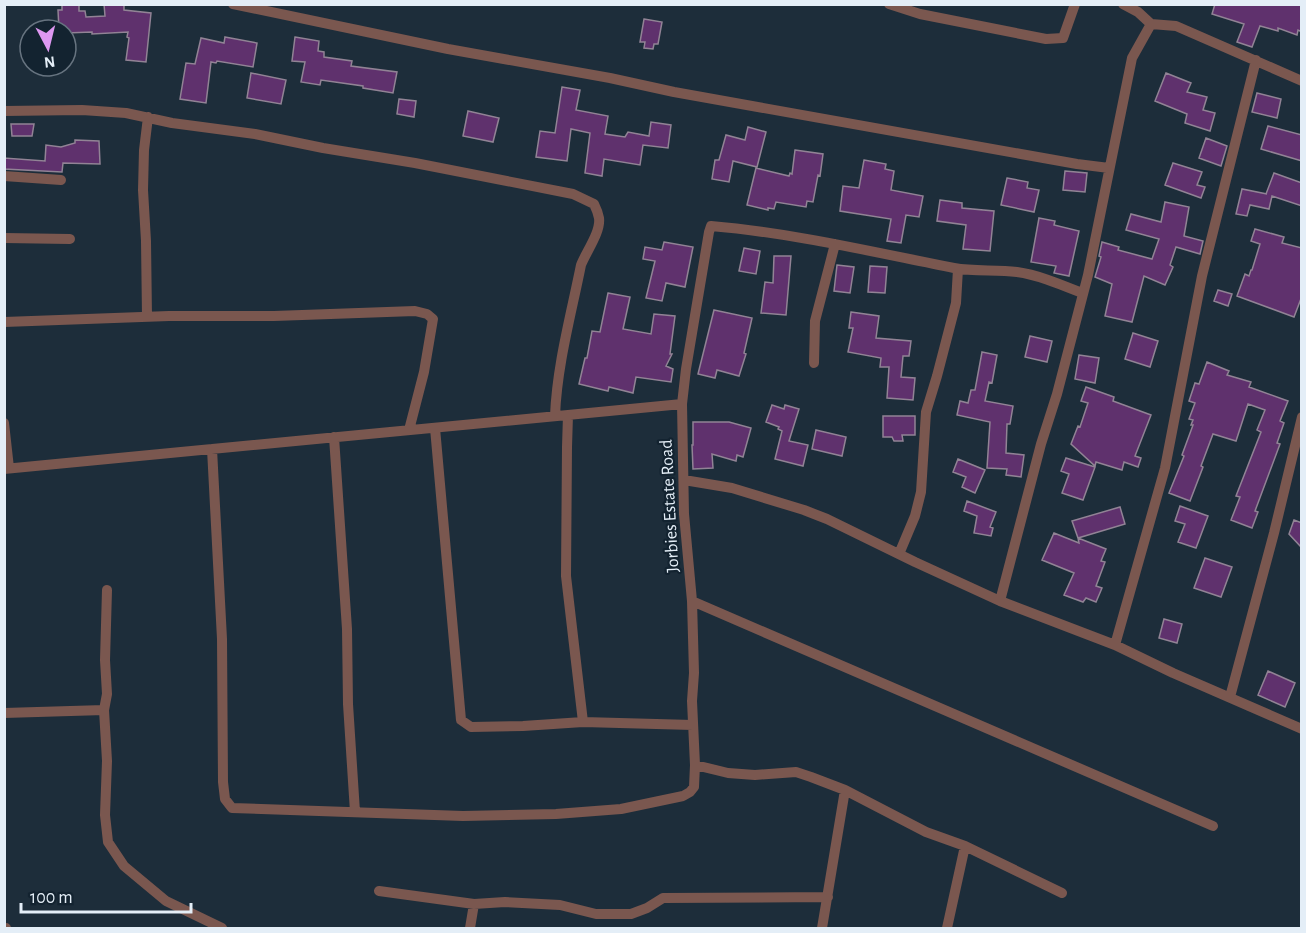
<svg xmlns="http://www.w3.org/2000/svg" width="1306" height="933" font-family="'Alegreya Sans',sans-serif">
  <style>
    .building { fill: #5f316d; stroke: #918395; stroke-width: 1.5 }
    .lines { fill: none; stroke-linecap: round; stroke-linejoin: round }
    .minor { stroke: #7a574f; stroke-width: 10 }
    .labels { text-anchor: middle; stroke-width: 4.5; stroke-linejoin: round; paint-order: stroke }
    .street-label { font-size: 18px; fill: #e4eef7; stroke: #132330 }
  </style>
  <rect width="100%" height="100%" fill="#1d2d3a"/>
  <!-- building -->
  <path class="building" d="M62,4H79V11H85L86,17L105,16L104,4H124V10L151,13L146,62L126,60L129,38L127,37L128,32L92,34V32L66,33V30H59L58,10H62Z
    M1215,4H1302V32L1298,30L1297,35L1278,28V31L1260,26L1252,47L1237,42L1244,24L1212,14Z
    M644,19L662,22L658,44H654L653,49L644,48L645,42H640Z
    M225,37L257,43L253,67L217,61L216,63L211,62L206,103L180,99L186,63L195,64L201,38L224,43Z
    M295,37L319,41L318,51L324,52V57L352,61L351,66L397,72L393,93L363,88V86L321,80L320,85L301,82L305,62L292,61Z
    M251,73L286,80L281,104L247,98Z
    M1166,73L1191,83L1187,92L1207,97L1203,110L1215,113L1210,131L1185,123L1187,114L1155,101Z
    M562,87L580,90L576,110L608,116L605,134L625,137L628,132L649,136L651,122L671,125L668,148L643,145L640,165L604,159L602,176L585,173L590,133L571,129L567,161L536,157L540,131L555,133Z
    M1257,93L1281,99L1277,118L1252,112Z
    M399,99L416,101L414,117L397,114Z
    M468,111L499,118L493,142L463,136Z
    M11,124H34L32,136H12Z
    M1268,126L1302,135V161L1261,149Z
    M748,127L766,132L757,167L733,161L729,182L712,179L715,160H719L726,135L745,140Z
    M1206,138L1227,146L1221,166L1199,158Z
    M75,140L99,141L100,164L63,163L62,172L4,169V158L45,161L46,145L61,147L75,143Z
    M795,150L823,154L820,176L818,175L813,202L807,201L806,207L776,202L774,209L768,208V210L747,205L756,168L789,176L790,173L792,174Z
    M864,160L886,164L885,169L894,171L891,190L923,196L919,217L906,215L901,243L887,241L891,219L840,211L843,186L859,188Z
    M1173,163L1202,172L1197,185L1205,187L1201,198L1165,185Z
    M1065,171L1087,173L1085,192L1063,190Z
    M1274,173L1302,183V206L1272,196L1269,209L1250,205L1247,216L1236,214L1242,189L1267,194H1266Z
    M1007,178L1028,182L1027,188L1039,190L1034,212L1001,205Z
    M940,200L962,203V208L994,211L990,251L963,249L966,225L937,221Z
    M1165,202L1189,207L1184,236L1203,241L1200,254L1176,247L1170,265L1173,267L1165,285L1144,276L1132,322L1105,316L1112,284L1095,277L1101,257L1099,256L1102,242L1119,247L1118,250L1152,259L1159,239L1126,230L1131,214L1161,222Z
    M1039,218L1055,221L1054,225L1079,231L1069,276L1054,273L1056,266L1031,262Z
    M1255,229L1284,237L1282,243L1302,248V296L1294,317L1237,296L1245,274L1249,276L1251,270H1252L1260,244L1251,241Z
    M664,242L693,247L685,287L666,283L662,301L646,298L655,261L643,259L645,247L662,250Z
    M744,248L760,251L756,274L739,271Z
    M774,256H791L786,315L761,313L765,282L773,283Z
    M837,265L854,267L850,293L834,291Z
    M870,266L887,267L885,293L868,292Z
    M1218,290L1232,294L1228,306L1214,301Z
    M608,293L630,297L623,329L651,334L654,314L675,316L670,354H672L666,366L673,369L671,382L636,377L633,393L609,387L608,391L579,384L585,358H587L592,331L600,332Z
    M714,310L752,318L744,353L746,354L739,376L717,370L715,378L698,374Z
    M851,312L879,316L876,338L911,341L909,356H903L901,377L915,378L913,400L887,398L889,367H880L881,358L848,352L853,328H849Z
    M1133,333L1158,341L1150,367L1125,359Z
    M1030,336L1052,341L1047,362L1025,357Z
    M982,352L997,355L992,383L989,382L985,401L1013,406L1010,424H1007L1006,453L1024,455L1021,477L1006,475L1007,469L987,468L990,422L957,415L960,401L968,403L971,390H975Z
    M1079,355L1099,358L1095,383L1075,379Z
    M1207,362L1229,371L1227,375L1251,382L1249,387L1288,401L1280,421L1284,423L1277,443L1280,444L1255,511L1258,512L1252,528L1231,520L1240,497L1236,496L1261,432L1257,430L1265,410L1248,404L1236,441L1213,434L1201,466L1203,467L1190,501L1169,493L1184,456L1182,455L1193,425H1191L1193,420L1189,419L1195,403L1189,401L1195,383L1199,384Z
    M1086,387L1114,397L1113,401L1151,415L1135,456L1141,458L1138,467L1124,462L1122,470L1096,462L1095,466L1071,444L1078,426L1080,427L1088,403L1081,401Z
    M772,405L784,409L785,405L799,409L789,441L808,445L803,466L775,459L782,431L778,429L779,427L766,422Z
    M883,416H915V435H902L903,441H894L892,437H883Z
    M693,422H729L751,428L743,457L737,455L736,461L712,454L713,468L693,469L692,445H693Z
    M816,430L846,437L842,456L812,449Z
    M1066,458L1095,467L1083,500L1062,493L1069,474L1061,471Z
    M958,459L985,470L975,493L962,487L966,477L953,472Z
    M967,501L996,512L990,527L993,528L991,536L974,533L977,516L964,511Z
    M1180,506L1208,516L1196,548L1178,542L1185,524L1175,521Z
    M1120,507L1125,524L1078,538L1072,521Z
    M1294,520L1302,523V548L1289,534Z
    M1054,533L1079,543L1078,538L1106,549L1101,561L1105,562L1096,586L1102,588L1096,602L1086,598L1083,602L1064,595L1074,573L1042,560Z
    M1205,558L1232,567L1221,597L1194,588Z
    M1164,619L1182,624L1177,643L1159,638Z
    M1268,671L1295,683L1285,707L1258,695Z"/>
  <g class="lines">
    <!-- minor -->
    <path class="minor" d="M233,4L448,49L610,78L674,92L1077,164L1109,168
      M889,4L920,14L1046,39L1063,38L1075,4
      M1123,4L1138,12L1151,24
      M4,111L82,110L126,113L172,123L255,134L323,148L415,163L573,194L594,204C596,208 598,213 599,218C601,232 586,252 581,265C571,315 557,365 555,416
      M4,176L61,180
      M4,238L70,239
      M147,317L146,241L143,190L144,150L148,117
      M4,322L169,316H274L415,311L427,314L433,319L424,372L409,430
      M814,363L815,321L835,244
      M568,415L567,447L566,576L583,722
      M4,423L9,468
      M435,428L461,720L471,727L523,726L583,722L693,725
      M334,437L347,629L348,704L355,812
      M212,449L222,639L223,782L225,799L232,808L463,816L556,814L621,809L683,796L690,792L694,787L695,765L692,701L694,673L692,601L684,514L682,404L686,369L709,232L711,226C793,233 873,252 954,268C975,272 996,269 1017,272C1039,275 1062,285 1082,293
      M4,469L682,404
      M684,480L732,488L804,510L827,519L915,562L1000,601L1115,645L1173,673L1302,729
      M899,554L915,516L921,492L926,412L937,376L956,303L958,269
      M692,601L1213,826
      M1000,601L1041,444L1057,394L1088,275L1132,58L1151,24L1176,26L1302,81
      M1115,645L1165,468L1202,276L1256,60
      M1230,697L1274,533L1302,417
      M104,710L107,694L105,660L107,590
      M4,713L104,710L107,761L105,815L108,842L124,866L166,901L222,928
      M695,765L728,773L755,775L796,772L811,777L845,790L926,832L965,846L1062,893
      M379,891L474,904L505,902L560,905L596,914H631L647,908L663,898L828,897
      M4,928H6
      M470,928L474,904
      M822,928L845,790
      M947,928L965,846"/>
  </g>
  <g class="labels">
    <!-- street labels -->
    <g class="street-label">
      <text transform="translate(669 506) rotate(-93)" y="6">Jorbies Estate Road</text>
    </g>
  </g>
  <!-- border -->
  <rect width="1306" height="933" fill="none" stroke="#e4eef7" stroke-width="12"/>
  <!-- north arrow -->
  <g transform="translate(48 48) rotate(173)"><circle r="28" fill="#132330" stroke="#677480" stroke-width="1.5"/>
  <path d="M0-4.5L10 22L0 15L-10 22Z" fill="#de98f2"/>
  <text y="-9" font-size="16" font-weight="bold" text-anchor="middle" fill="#e4eef7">N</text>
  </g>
  <!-- scale -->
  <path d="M21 903v9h170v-9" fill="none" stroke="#e4eef7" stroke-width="3"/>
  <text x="30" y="903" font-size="18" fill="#e4eef7" stroke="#132330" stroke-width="4.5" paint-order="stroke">100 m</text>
</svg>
